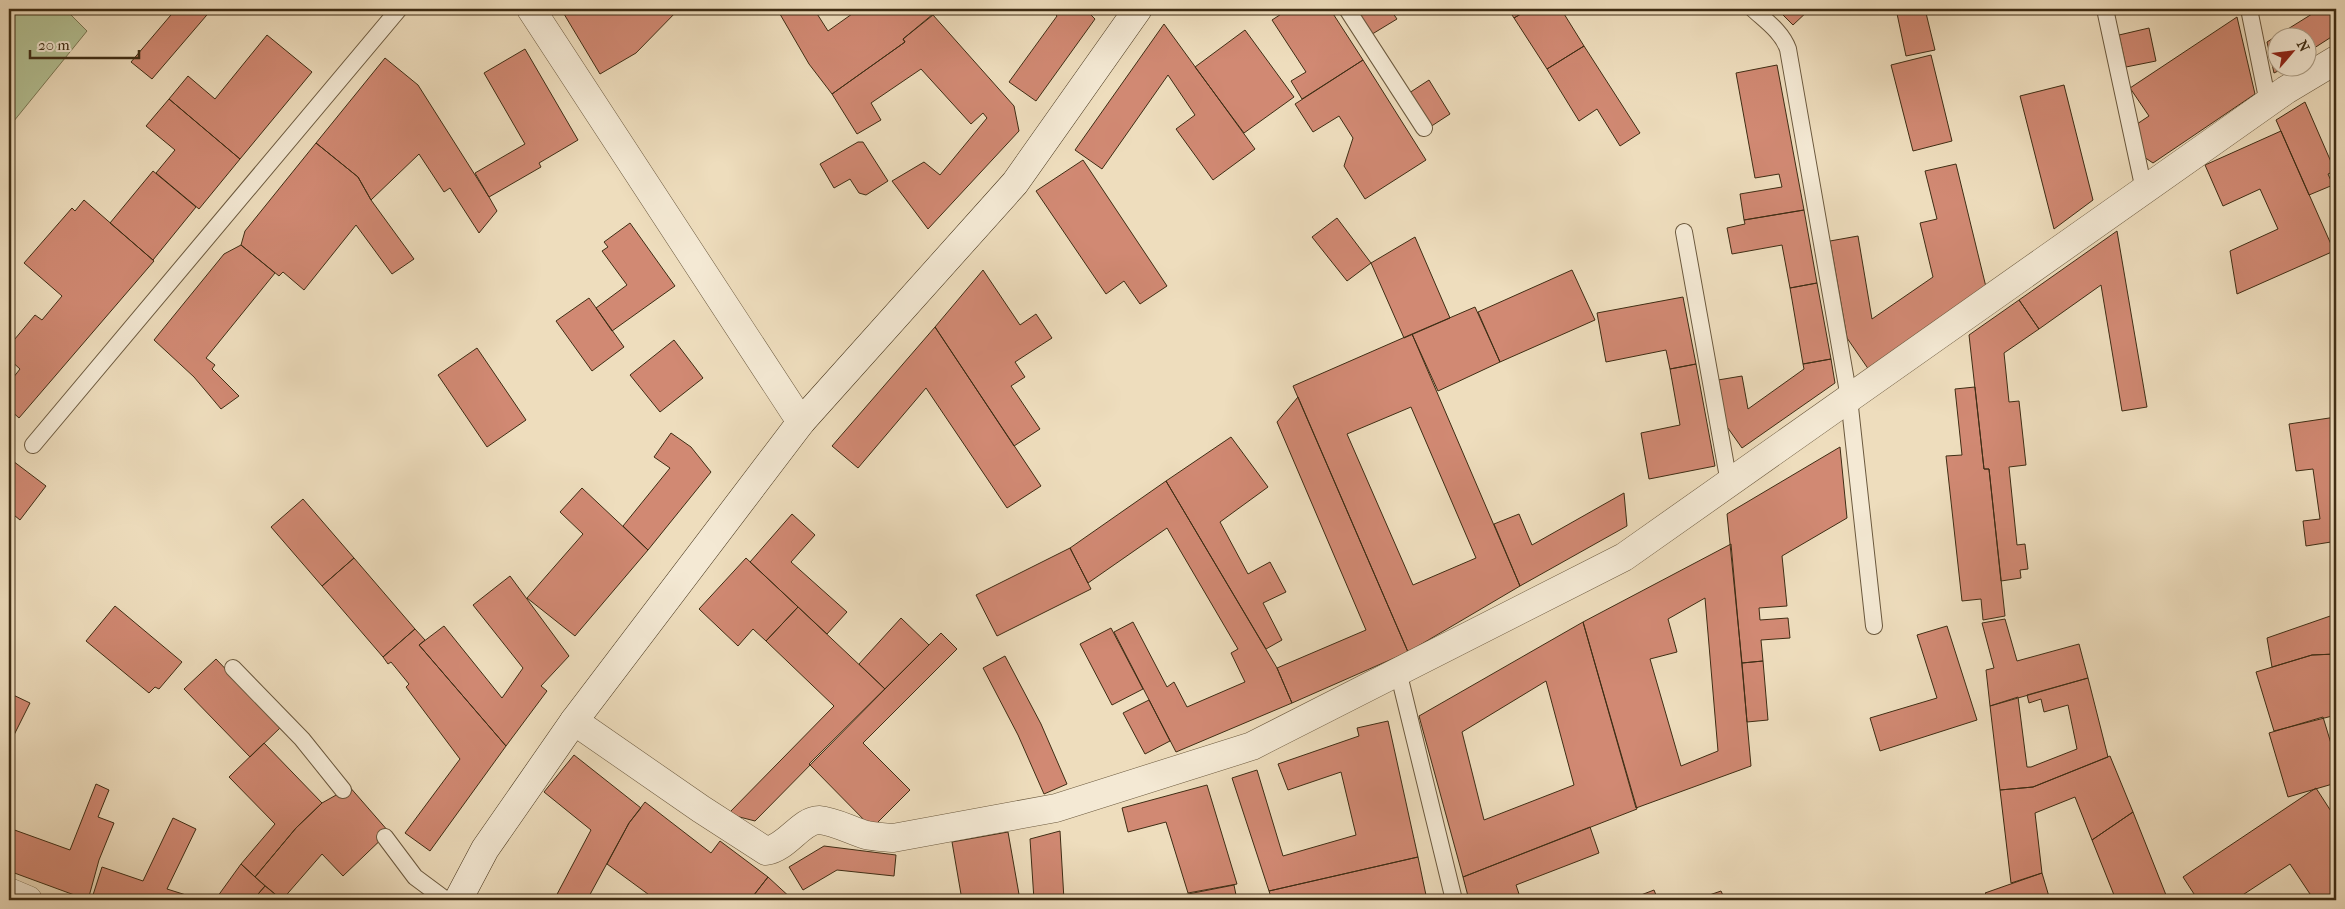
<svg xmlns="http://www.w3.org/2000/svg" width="2345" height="909" font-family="'IM FELL French Canon',serif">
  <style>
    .green { fill: #b4c295; stroke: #7a7854 }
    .building { fill: #d18973; stroke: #3f2d14; fill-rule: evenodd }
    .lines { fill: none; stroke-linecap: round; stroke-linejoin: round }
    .lane-casing { stroke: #6b593e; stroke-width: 18 }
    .street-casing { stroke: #6b593e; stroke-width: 29 }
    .secondary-casing { stroke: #3f2d14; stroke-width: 29 }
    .lane { stroke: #f4e9d4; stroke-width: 16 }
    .street { stroke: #f4e9d4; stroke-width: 28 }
    .secondary { stroke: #f4e9d4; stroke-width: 28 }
  </style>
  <rect width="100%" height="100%" fill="#eeddbd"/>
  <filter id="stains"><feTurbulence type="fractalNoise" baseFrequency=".004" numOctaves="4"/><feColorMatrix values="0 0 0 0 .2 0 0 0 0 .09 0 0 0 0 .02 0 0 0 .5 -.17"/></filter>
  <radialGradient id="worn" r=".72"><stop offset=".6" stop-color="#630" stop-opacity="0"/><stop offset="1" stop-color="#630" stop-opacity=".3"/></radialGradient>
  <!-- green -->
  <path class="green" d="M9,9H65L87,31L9,127Z"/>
  <!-- building -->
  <path class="building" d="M176,9H212L152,79L131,62Z
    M561,9H679L636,53L600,74Z
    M777,9H814L828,31L859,9H939L903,39L905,42L832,94L809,64Z
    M1051,9H1085L1095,19L1036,101L1009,82L1057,16Z
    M1289,9H1330L1363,60L1302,99L1291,81L1306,72L1272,20Z
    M1352,9H1390L1397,19L1369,36Z
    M1508,9H1529L1514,18Z
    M1529,9H1561L1584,46L1547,69L1514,18Z
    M1777,9H1810L1793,25Z
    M1896,9H1925L1935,50L1906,56Z
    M2320,9H2336V34L2308,52V38H2278V68H2284L2274,73L2267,42Z
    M933,15L1014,106L1019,131L928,229L892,181L924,162L940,175L987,118L983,113L971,124L921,69L871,103L881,120L857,134L832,94L905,42L903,39Z
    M2237,17L2255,94L2153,163L2144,157L2137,124L2149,116L2130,88Z
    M1164,24L1255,149L1213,180L1176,129L1195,115L1168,75L1102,169L1075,150Z
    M2149,28L2156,61L2126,67L2119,35Z
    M1245,30L1294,97L1244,133L1195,67Z
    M267,35L312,72L240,159L169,99L188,76L215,99Z
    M1584,46L1640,133L1620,146L1597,109L1579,121L1547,69Z
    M525,49L578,140L539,163L541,167L489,197L475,173L525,144L484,73Z
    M1931,55L1952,141L1913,151L1891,65Z
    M385,58L418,85L489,197L497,211L479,233L450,188L444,192L419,154L371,200L358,177L316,143Z
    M1363,60L1426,160L1365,199L1344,166L1353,138L1339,116L1313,132L1295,104Z
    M1777,65L1804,210L1744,220L1740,194L1782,187L1779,174L1755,178L1736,73Z
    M1429,80L1450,114L1427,129L1406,95Z
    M2064,85L2093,200L2054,229L2020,96Z
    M169,99L240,159L199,209L156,173L175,150L146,126Z
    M2305,102L2335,171L2328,174L2333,185L2309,195L2276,120Z
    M2281,131L2334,251L2237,294L2230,251L2278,229L2260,189L2223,206L2205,165Z
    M858,142H863L888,181L866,195L859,193L850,179L834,188L820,164Z
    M316,143L358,177L371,200L414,259L392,274L356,225L304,290L283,272L279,276L241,245L245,231Z
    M1083,160L1167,286L1140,304L1124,281L1106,294L1036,191Z
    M1956,164L1986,287L1869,370L1847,338L1830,241L1858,236L1872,319L1933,277L1920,223L1937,219L1925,171Z
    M153,171L196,207L153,260L110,223Z
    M84,200L154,261L19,418L9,409V383L20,369L9,359V346L35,315L42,320L62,296L24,263L72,208L75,211Z
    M1804,210L1817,283L1790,288L1782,245L1732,254L1727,228L1745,224L1744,220Z
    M1337,218L1371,263L1347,281L1312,237Z
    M630,223L675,286L612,331L596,308L627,285L602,251L608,247L604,242Z
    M2117,231L2147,407L2122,411L2101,285L2039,329L2019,300Z
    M1415,237L1450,318L1404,338L1371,263Z
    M241,245L275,273L206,358L215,365L212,369L239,396L221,409L194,377L154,340L224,254Z
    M983,270L1020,325L1036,314L1052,338L1015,362L1025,377L1011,386L1040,429L1014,446L935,327Z
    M1572,270L1595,320L1500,362L1478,312Z
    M1817,283L1831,359L1803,364L1790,288Z
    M1683,297L1696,364L1670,369L1666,350L1606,362L1597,313Z
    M589,298L624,347L592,371L556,321Z
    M2019,300L2039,329L2004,353L2009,402L2019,401L2026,465L2009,467L2017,545L2025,544L2028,569L2020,570L2021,578L2001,581L1989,469H1984L1969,335Z
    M1475,307L1500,362L1438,391L1412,334Z
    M935,327L1041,486L1007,508L926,388L858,468L832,446Z
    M1412,334L1520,586L1408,652L1293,386ZM1411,407L1476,558L1413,585L1347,434Z
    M674,340L703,378L660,412L630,375Z
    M477,348L526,420L487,447L438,375Z
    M1831,359L1835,383L1742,448L1725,424L1718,380L1742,376L1748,409L1804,369L1803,364Z
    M1696,364L1715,466L1649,479L1641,433L1680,425L1670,369Z
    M1975,387L1984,469H1989L2005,616L1983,620L1981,599L1962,601L1946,456L1962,455L1955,389Z
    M1298,397L1408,652L1292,703L1277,668L1366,630L1277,422Z
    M2336,417V582L2331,542L2306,546L2303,521L2320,519L2313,469L2296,471L2289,424Z
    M671,433L691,447L711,472L648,550L623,526L670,468L654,457Z
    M1231,437L1268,487L1220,522L1248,574L1270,562L1286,592L1263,603L1282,640L1266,649L1166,481Z
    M1840,447L1847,518L1782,556L1787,606L1759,608L1760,620L1788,618L1790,638L1761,640L1763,661L1742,663L1727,514Z
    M9,458L46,486L20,520L9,511Z
    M1166,481L1277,668L1292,703L1176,752L1114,632L1133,622L1167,687L1174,682L1187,707L1245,682L1231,653L1238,649L1167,528L1088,583L1070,548Z
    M582,488L648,550L575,636L527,598L583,534L560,512Z
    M1624,493L1627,526L1520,586L1494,524L1519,514L1532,545Z
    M303,499L354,558L322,586L271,527Z
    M792,514L815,535L791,562L847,612L827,634L750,562Z
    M1731,544L1751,766L1636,808L1583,622ZM1705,598L1718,751L1681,766L1650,659L1677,652L1668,619Z
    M1070,548L1091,589L997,636L976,595Z
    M354,558L415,629L383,657L322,586Z
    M746,558L798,607L766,641L753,629L738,646L699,609Z
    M510,576L569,656L541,686L547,691L506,746L419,645L444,626L502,698L523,668L473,605Z
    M115,606L182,662L159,689L155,687L149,693L86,641Z
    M798,607L885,689L755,821L728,814L834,706L766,641Z
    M2336,614V654L2312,655L2272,667L2267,638Z
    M901,618L929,645L885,689L859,664Z
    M2005,619L2017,661L2079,644L2088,678L1990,706L1986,670L1994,668L1982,623Z
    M1583,622L1637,809L1463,877L1419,716ZM1546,681L1574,785L1484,820L1462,732Z
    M1947,626L1977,720L1880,751L1870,718L1937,698L1917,635Z
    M1111,628L1143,689L1112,705L1080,644Z
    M415,629L425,640L419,645L506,746L430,851L405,833L460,759L406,687L409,684L391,662L388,664L383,657Z
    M941,633L957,649L863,743L910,790L872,828L809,764Z
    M2336,654V715L2274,731L2256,672L2312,655Z
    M1005,656L1041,724L1067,784L1044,794L1018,735L983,668Z
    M216,659L281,727L250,757L184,689Z
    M1763,661L1768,720L1747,722L1742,663Z
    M2088,678L2108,757L2033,787L2000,790L1990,706L2018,697L2027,767H2031L2077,749L2068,705L2044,712L2041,699L2029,703L2027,695Z
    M9,693L30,703L9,745Z
    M1149,700L1170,741L1145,754L1123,713Z
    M2323,717L2336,760V783L2288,797L2269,733Z
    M1388,721L1418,857L1269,891L1232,778L1257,770L1283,856L1356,835L1341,772L1288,790L1278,764L1359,736L1357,728Z
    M264,743L322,803L296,828L255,877L241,864L275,824L229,777Z
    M574,755L641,808L629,823L587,900H554L591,830L544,792Z
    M2110,756L2133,812L2092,840L2075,797L2035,813L2042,873L2011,883L2000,790L2033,787Z
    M96,784L109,790L98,817L114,823L99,860L88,900L9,871V828L70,850Z
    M348,785L389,832L343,876L322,854L282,900L255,877L296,828L322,803L338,794Z
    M1207,785L1237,884L1188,893L1166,822L1128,832L1122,808Z
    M2316,788L2336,819V900H2314L2290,864L2235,900H2193L2196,897L2183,877Z
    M645,802L711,853L720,841L768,877L750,900H656L607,864L629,823Z
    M2133,812L2168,900H2116L2092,840Z
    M173,818L196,829L167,889L202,900H99L92,898L102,867L143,881Z
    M1590,827L1599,853L1516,885L1521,900H1469L1463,877Z
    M1060,831L1064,900H1034L1030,839Z
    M1008,832L1020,900H962L952,842Z
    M824,846L896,855L894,876L837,870L803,890L789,867Z
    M1418,857L1427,900H1272L1269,891Z
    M241,864L265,886L253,900H215Z
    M2042,873L2050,900H1968L1986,894L1985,893Z
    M768,877L793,900H750Z
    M1234,885L1237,900H1169L1168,898Z
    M265,886L280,898L279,900H253Z
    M1654,890L1658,900H1628Z
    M1721,891L1725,900H1695Z"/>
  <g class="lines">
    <!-- lane casing -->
    <g class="lane-casing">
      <path id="lane" d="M1347,9L1424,128
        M1753,9C1766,21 1782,32 1788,49L1849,398L1874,626
        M2105,9L2144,190
        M2249,9L2268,103
        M1684,232L1729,483
        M33,445L399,9
        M233,668L302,739L343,790
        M1398,671L1454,900
        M385,837L415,877L446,900"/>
    </g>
    <!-- street casing -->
    <g class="street-casing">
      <path id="street" d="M531,9L801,422
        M574,721L701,809L766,851C787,848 801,820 819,820C834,821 852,831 866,835C875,837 885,837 893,838L1056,808L1252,746L1624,557L2286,90L2336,60
        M9,892L28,900"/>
    </g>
    <!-- secondary casing -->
    <g class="secondary-casing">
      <path id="secondary" d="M458,900L485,849L574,721L801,422L1015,183L1138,9"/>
    </g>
    <!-- lane -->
    <use href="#lane" class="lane"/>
    <!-- street -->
    <use href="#street" class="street"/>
    <!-- secondary -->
    <use href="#secondary" class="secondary"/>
  </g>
  <!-- margin -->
  <rect width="2345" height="909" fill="none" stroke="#eeddbd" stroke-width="30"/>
  <rect x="10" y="10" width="2325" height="889" fill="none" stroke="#3f2d14" stroke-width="2.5"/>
  <rect x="15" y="15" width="2315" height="879" fill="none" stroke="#3f2d14"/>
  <!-- north arrow -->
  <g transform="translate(2292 52) rotate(62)"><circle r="24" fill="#f4e9d4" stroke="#ac9e87"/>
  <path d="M0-4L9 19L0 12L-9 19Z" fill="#8f2418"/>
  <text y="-8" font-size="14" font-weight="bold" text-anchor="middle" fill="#3f2d14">N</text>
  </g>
  <!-- scale -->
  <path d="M30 50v8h109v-8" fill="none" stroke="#3f2d14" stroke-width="2.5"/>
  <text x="38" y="50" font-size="15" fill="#3f2d14" stroke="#f4e9d4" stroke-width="4" paint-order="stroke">20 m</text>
  <rect width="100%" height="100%" filter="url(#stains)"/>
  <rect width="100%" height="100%" fill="url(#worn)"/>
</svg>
